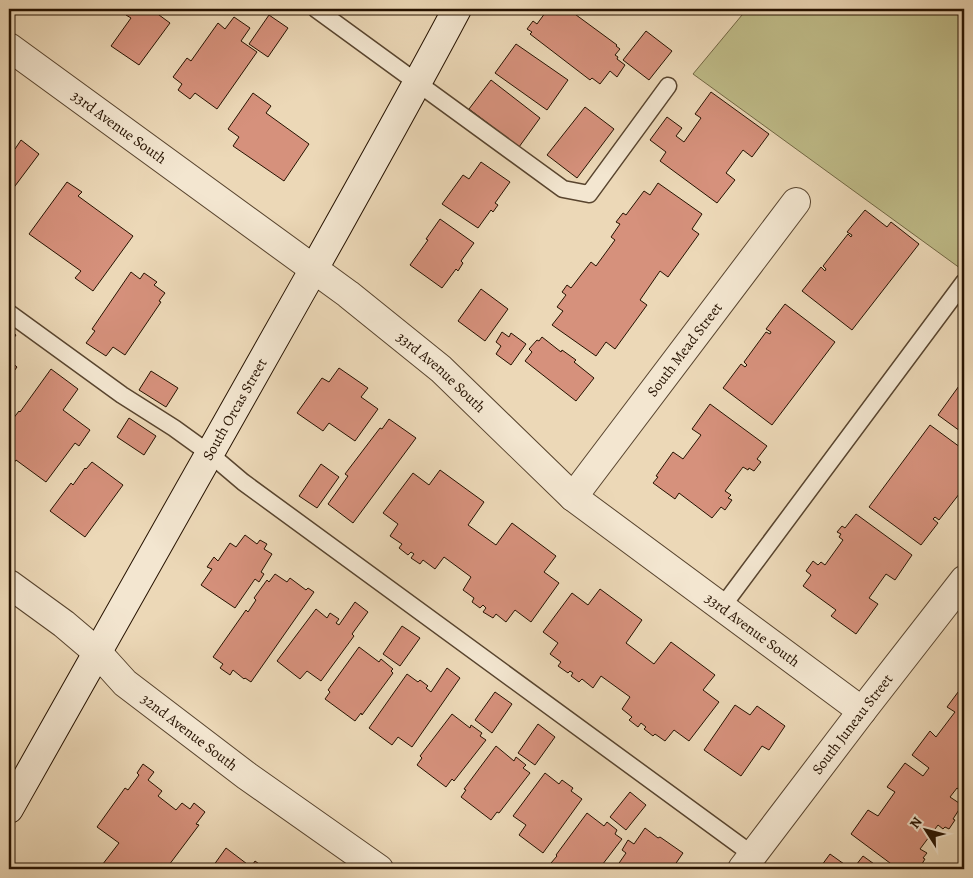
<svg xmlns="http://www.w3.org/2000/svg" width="973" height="878" font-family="Alegreya,serif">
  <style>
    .green { fill: #bfbc89; stroke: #726744 }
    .building { fill: #d6917c; stroke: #261200 }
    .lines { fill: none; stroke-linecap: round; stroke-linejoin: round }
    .lane-casing { stroke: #58442e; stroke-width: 19 }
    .street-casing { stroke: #58442e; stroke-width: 30 }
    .secondary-casing { stroke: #261200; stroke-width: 30 }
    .lane { stroke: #f3e6d0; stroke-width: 16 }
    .street { stroke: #f3e6d0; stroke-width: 28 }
    .secondary { stroke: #f3e6d0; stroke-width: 28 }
    .labels { text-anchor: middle; stroke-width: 5; stroke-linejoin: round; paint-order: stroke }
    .street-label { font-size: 15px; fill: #261200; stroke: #f3e6d0 }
  </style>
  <rect width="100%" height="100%" fill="#ecd8b7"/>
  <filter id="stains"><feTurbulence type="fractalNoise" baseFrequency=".004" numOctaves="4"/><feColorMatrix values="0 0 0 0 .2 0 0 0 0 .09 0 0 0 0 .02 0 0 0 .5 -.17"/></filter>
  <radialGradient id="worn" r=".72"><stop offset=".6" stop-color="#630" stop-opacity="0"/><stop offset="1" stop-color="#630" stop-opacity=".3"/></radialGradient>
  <!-- green -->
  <path class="green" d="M747,9H964V271L693,74Z"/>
  <!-- building -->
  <path class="building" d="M131,9H157L155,12L170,23L139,65L111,46L131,18L126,15Z
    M548,9H568L617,45L616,46L620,49L615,55L618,57L617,59L625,65L617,77L610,71L600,84L592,78L590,80L530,34L532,32L527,29L533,21L537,24Z
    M269,15L288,28L268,57L249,44Z
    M234,17L250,28L241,41L257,52L217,109L195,93L190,99L178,90L182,84L173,77L187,58L191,61L218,23L225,29Z
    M646,31L672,51L649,80L623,60Z
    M516,44L568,80L547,110L495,73Z
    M491,80L540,118L519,147L469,109Z
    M711,92L769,134L752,157L743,150L726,173L735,180L717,203L660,161L666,152L650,140L667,117L682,128L676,136L684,142L701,118L695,114Z
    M253,93L271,106L266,113L309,144L284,181L233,146L239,137L228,129Z
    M585,107L614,129L577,178L547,155Z
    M21,140L39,154L9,194V144L15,149Z
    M481,162L510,182L495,203L498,205L493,212L491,210L478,228L442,204L463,175L469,179Z
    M67,182L82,192L78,196L133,236L93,291L75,278L81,271L29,234Z
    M658,183L702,214L692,229L699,234L668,277L660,271L640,300L647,305L615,349L606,342L596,356L552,325L563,311L557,307L566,295L562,292L567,285L571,288L591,262L596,266L615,240L611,237L620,224L616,222L623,213L626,215L644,191L650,195Z
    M865,210L887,227L891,222L919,244L852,330L802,291L821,267L825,271L826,269L823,266L848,234L851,237L852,235L847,232Z
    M440,219L474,243L461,261L463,263L458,271L456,269L442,288L410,265L428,240L426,239Z
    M131,272L140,279L144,273L157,282L154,285L165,293L159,301L161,302L125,355L113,347L106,356L86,343L95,331L92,329Z
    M481,289L508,309L485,341L458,321Z
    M785,304L835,342L772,425L723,388L741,364L745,367L747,365L744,362L766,332L770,334L771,332L766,329Z
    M9,330L16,335L9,345Z
    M502,332L509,337L511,333L526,344L511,365L496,354L501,346L496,342Z
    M542,337L561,352L562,350L576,360L574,362L594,378L576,401L525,361L532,352L529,349L537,340L539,341Z
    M9,360L17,367L9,378Z
    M339,368L368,388L361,397L378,409L355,441L329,423L323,431L297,413L322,378L329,382Z
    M51,369L78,389L63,410L90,430L79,446L75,443L46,482L16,460L9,470V424L19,411L20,412Z
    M151,371L178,388L166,407L139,390Z
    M964,379V438L959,434L960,431L938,415Z
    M9,384L13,387L9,394Z
    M710,404L767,446L757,459L761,462L754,471L749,468L748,470L743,467L725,491L731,495L728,498L732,500L725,510L721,507L712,518L679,493L675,499L653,483L658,477L656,476L673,452L683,459L701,435L692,429Z
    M129,418L156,436L144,455L117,437Z
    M389,419L416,438L353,523L328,504L348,476L345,474L380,428L382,429Z
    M930,425L964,450V485L961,483L959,485L963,489L939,520L935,517L933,519L938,523L921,545L869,507Z
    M92,462L123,485L85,537L50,511L71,483L73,485L85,468L86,469Z
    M321,464L339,477L317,508L299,496Z
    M440,470L484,502L468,525L496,545L512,523L556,556L544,572L559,583L531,622L515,610L506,622L496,614L493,618L483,612L486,608L483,605L480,608L472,602L474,598L463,590L471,577L444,557L435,569L423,560L420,564L411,558L414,554L411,552L408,555L399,548L402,544L390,536L398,524L383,513L413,473L429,485Z
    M856,514L912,555L895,580L886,574L869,598L878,604L856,634L831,616L836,610L803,586L811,575L806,571L813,561L818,565L821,562L825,565L843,540L839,537L841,534L837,532L842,526L845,528Z
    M245,535L257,544L260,540L267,544L264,549L272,554L261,572L264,574L259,582L255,579L235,608L201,585L212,569L207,567L214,557L218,561L230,543L236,547Z
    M275,574L287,582L290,578L306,590L308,588L314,592L251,682L245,678L244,679L233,670L230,675L220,668L223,664L213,657L246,610L248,612L256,600L254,598L267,580L269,582Z
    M600,589L642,620L626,643L654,664L671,642L715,675L703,690L719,702L689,741L674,730L665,741L655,734L653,736L644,729L646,727L641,723L638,727L629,720L632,717L622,709L630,697L601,676L593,688L582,679L579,682L571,676L573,673L570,671L568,673L558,666L561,662L550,654L558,643L543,632L572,593L588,605Z
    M355,602L368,612L352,634L354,636L321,681L307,671L300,679L277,661L316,609L327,618L330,613L339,619L336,623L339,625Z
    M402,626L420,638L400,666L383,654Z
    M359,647L379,662L381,659L393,669L391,671L393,673L362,715L361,713L355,721L325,699L330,692L328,690Z
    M447,668L460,678L412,747L398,737L392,745L369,728L407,674L418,682L420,680L428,686L426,688L431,692Z
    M964,684V793L957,788L950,797L962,805L953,819L955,820L949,829L945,827L943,829L938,825L920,849L927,853L923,858L925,859L920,867L916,865L913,869H898L851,834L868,810L878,816L895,792L887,787L905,763L923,776L929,768L912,755L930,731L936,737L955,712L947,707Z
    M495,692L512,704L492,733L475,720Z
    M735,705L750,715L757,706L785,726L769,750L762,746L741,776L704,750Z
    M452,714L470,728L471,725L482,733L480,736L486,740L454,781L452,779L446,787L417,765L422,758L420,756Z
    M538,724L555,737L535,765L518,753Z
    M496,746L514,761L516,757L526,765L523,768L530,773L499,813L497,812L491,820L461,797L466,790L464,789Z
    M143,764L154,772L148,780L162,791L158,796L176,810L182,803L190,809L194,803L205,812L196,824L199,825L166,869H99L119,843L97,827L125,788L128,790L139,775L137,773Z
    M545,773L559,784L562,780L573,788L571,791L582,799L543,853L519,835L526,825L513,816Z
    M630,792L646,805L626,830L610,817Z
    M587,813L604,826L607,822L617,830L615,834L622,839L599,869H559L551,863L557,856L556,855Z
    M645,828L658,838L660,837L683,853L672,869H615L626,853L622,850L628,840L634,844Z
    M226,848L251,867L255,861L266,869H211Z
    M830,854L851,869H819Z
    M863,856L881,869H853Z"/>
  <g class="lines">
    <!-- lane casing -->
    <g class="lane-casing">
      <path id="lane" d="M316,9L563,189L589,194L668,86
        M9,313L122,395L174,428L210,454L243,482L753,855
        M722,607L964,282"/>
    </g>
    <!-- street casing -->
    <g class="street-casing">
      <g id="street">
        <path id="s1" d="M9,47L348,294L441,369L573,497L862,711"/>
        <path id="s2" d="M573,497L796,202"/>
        <path id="s3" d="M9,584L64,624L97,652L125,683L247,776L379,869"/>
        <path id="s4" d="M742,869L862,711L964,580"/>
      </g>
    </g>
    <!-- secondary casing -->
    <g class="secondary-casing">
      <g id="secondary">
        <path id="s5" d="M9,809C110,628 213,448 315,267C363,181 411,96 457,9"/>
      </g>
    </g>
    <!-- lane -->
    <use href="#lane" class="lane"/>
    <!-- street -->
    <use href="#street" class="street"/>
    <!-- secondary -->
    <use href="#secondary" class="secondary"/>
  </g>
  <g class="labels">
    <!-- street labels -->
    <g class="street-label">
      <text dy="5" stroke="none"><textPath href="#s1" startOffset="136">33rd Avenue South</textPath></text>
      <text dy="5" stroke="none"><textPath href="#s2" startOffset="185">South Mead Street</textPath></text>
      <text dy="5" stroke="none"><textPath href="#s1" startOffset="541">33rd Avenue South</textPath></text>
      <text dy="5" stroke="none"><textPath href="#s5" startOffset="459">South Orcas Street</textPath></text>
      <text dy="5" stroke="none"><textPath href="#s1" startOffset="946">33rd Avenue South</textPath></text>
      <text dy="5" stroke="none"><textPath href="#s4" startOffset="182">South Juneau Street</textPath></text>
      <text dy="5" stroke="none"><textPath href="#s3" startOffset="234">32nd Avenue South</textPath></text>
    </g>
  </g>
  <!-- margin -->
  <rect width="973" height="878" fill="none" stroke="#ecd8b7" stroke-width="30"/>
  <rect x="10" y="10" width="953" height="858" fill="none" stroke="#261200" stroke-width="2.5"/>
  <rect x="15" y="15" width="943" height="848" fill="none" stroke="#261200"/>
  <!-- north arrow -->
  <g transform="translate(926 830) rotate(306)" stroke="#f3e6d0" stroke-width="4" paint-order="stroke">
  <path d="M0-4L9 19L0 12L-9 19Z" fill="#261200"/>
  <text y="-8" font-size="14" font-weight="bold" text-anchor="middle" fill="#261200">N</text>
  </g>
  <rect width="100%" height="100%" filter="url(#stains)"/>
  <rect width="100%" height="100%" fill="url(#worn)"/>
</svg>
